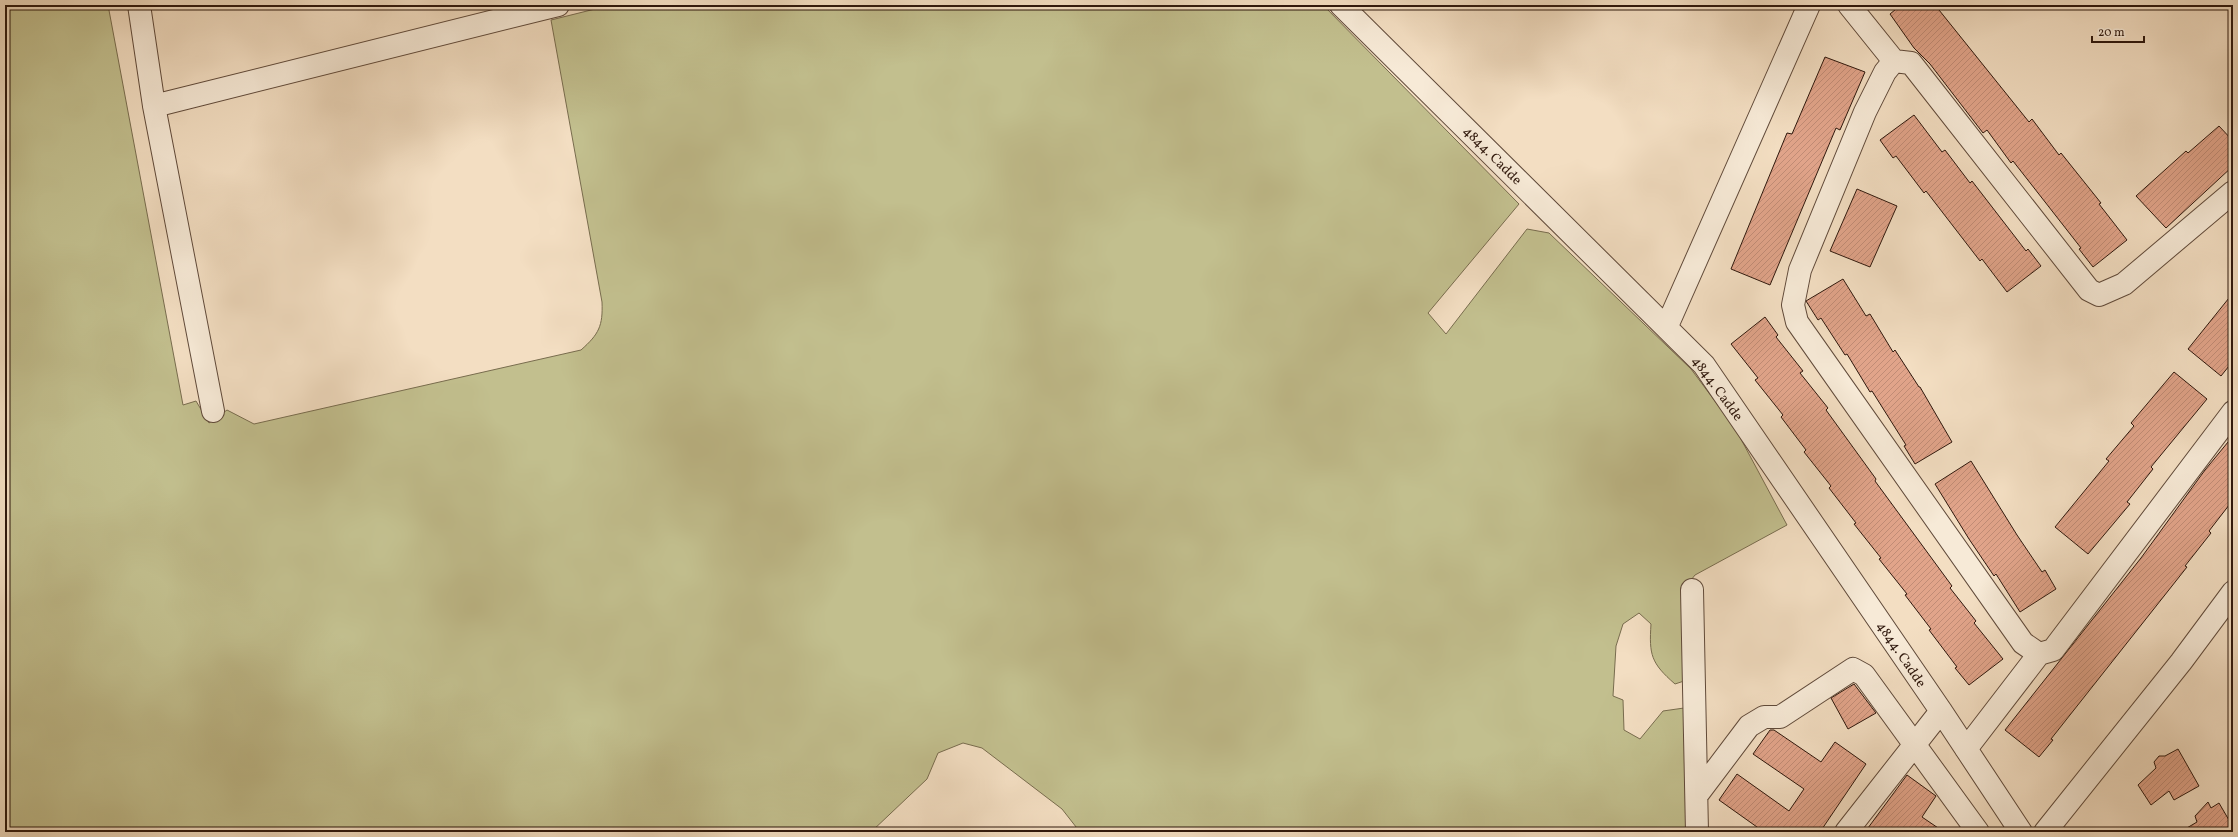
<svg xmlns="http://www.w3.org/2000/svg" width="2238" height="837" font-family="Vollkorn,serif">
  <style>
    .green { fill: #c2bf8e; stroke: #786c4e }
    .building { fill: url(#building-hatch); stroke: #2f180d }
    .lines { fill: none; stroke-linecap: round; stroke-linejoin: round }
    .minor-casing { stroke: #604a3a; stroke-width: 24 }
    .minor { stroke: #f7ead7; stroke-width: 22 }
    .labels { text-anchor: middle; stroke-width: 3; stroke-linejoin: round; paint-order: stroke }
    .street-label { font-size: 14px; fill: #2f180d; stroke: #f7ead7 }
  </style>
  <defs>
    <pattern id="building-hatch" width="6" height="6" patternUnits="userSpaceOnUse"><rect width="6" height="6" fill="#e1a48a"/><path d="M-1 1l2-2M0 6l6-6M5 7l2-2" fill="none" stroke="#c18c76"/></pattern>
  </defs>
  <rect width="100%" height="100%" fill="#f3dec2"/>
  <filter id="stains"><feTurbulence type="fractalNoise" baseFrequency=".005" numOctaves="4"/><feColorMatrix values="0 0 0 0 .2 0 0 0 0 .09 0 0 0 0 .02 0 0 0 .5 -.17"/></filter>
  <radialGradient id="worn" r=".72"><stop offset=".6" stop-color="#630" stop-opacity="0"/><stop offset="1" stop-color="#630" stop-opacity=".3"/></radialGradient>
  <!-- green -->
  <path class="green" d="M5,5H108L183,405L196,401L209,423L227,410L254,424L581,350C599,334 603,326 602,302L551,20L611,5H1323L1519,204L1428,313L1446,334L1527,229L1549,233L1691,369L1735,428L1787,525L1695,575L1684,589L1690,679L1675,684C1651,663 1649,655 1651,624L1639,613L1623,624L1616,646L1613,696L1623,700L1624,730L1640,739L1663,711L1684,708L1689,832H1080L1062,809L982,748L963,743L938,753L927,779L871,832H5Z"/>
  <!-- building -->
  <path class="building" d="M1901,5H1935L2029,122L2032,119L2059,155L2061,153L2101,203L2099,204L2127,240L2093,267L2079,249L2081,248L2013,161L2011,163L1987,130L1983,133L1930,64L1914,48L1890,14Z
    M1825,57L1865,72L1840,130L1836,128L1770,285L1731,269L1787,133L1792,134Z
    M1914,115L1942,152L1945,150L1970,183L1972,181L2026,251L2028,249L2041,266L2007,292L1982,259L1980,261L1926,191L1924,193L1896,156L1893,158L1880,140Z
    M2219,126L2233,141V166L2166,228L2136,196L2186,151L2188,153Z
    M1857,189L1897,206L1870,267L1830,251Z
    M1843,279L1866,316L1870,314L1893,352L1895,350L1919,387H1920L1952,442L1915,464L1904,446L1906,445L1872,391L1870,392L1847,354L1845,355L1821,318L1818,320L1806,301Z
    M2233,293V361L2221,376L2188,349Z
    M1765,317L1778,335L1776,337L1803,371L1800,373L1828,408L1826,410L1876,479L1875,481L1952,586L1950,588L1976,621L1974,623L2003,659L1969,685L1955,668L1957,667L1929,630L1931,629L1905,595L1907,594L1879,559L1881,558L1854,524L1856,523L1829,488L1831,486L1804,452L1806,450L1781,417L1783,415L1755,380L1758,378L1731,344Z
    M2174,372L2207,399L2151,467L2153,469L2127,502L2130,504L2088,554L2055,527L2109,461L2106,459L2134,426L2131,423Z
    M2233,436V500L2209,531L2211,533L2185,566L2187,567L2051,739L2053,740L2039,757L2005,730L2141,558L2205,470Z
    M1971,461L2017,535L2042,572L2045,570L2056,589L2020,612L1996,574L1994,576L1969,539L1935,484Z
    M1854,684L1876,713L1848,729L1831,698Z
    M1770,730H1774L1821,762L1835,742L1866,764L1820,832H1764L1719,800L1737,774L1789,811L1804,789L1753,754Z
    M2178,749L2199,786L2174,800L2169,791L2151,805L2138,785L2156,768L2154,762L2159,756H2165Z
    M1907,775L1936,796L1922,817L1944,832H1865Z
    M2208,802L2211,808L2219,803L2233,827V832H2180L2197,822L2195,816Z"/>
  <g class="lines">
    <!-- minor casing -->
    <g class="minor-casing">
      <path id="minor" d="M139,5L154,106L213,411
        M1341,5L1704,365L1941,711L2021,832
        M1849,5L1894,61L1911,63L2089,290L2099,295L2124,284L2233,192
        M1894,61L1885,72L1865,112L1800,270L1793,305L1797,322L2023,643L2039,654
        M154,106L558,5
        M1667,326L1809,5
        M1692,590L1697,832
        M1966,749L2039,654L2053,650L2233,412
        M1697,795L1749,726L1764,717H1780L1853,669L1864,675L1978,832
        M1846,832L1941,711
        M2045,832L2181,662L2233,592"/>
    </g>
    <!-- minor -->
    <use href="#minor" class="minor"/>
  </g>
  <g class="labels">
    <!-- street labels -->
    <g class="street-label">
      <text transform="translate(1493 155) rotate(45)" y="5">4844. Cadde</text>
      <text transform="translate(1718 388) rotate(54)" y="5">4844. Cadde</text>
      <text transform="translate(1902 654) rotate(56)" y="5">4844. Cadde</text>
    </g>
  </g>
  <!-- margin -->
  <rect width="2238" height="837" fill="none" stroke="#f3dec2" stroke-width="20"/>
  <rect x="6" y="6" width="2226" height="825" fill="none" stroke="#2f180d" stroke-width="2"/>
  <rect x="10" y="10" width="2218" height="817" fill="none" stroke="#2f180d"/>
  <!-- scale -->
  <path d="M2092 36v6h52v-6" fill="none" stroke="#2f180d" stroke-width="2"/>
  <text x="2098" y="36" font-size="12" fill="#2f180d" stroke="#f7ead7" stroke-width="3" paint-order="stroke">20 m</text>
  <rect width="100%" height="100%" filter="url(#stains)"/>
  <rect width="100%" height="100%" fill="url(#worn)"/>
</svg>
